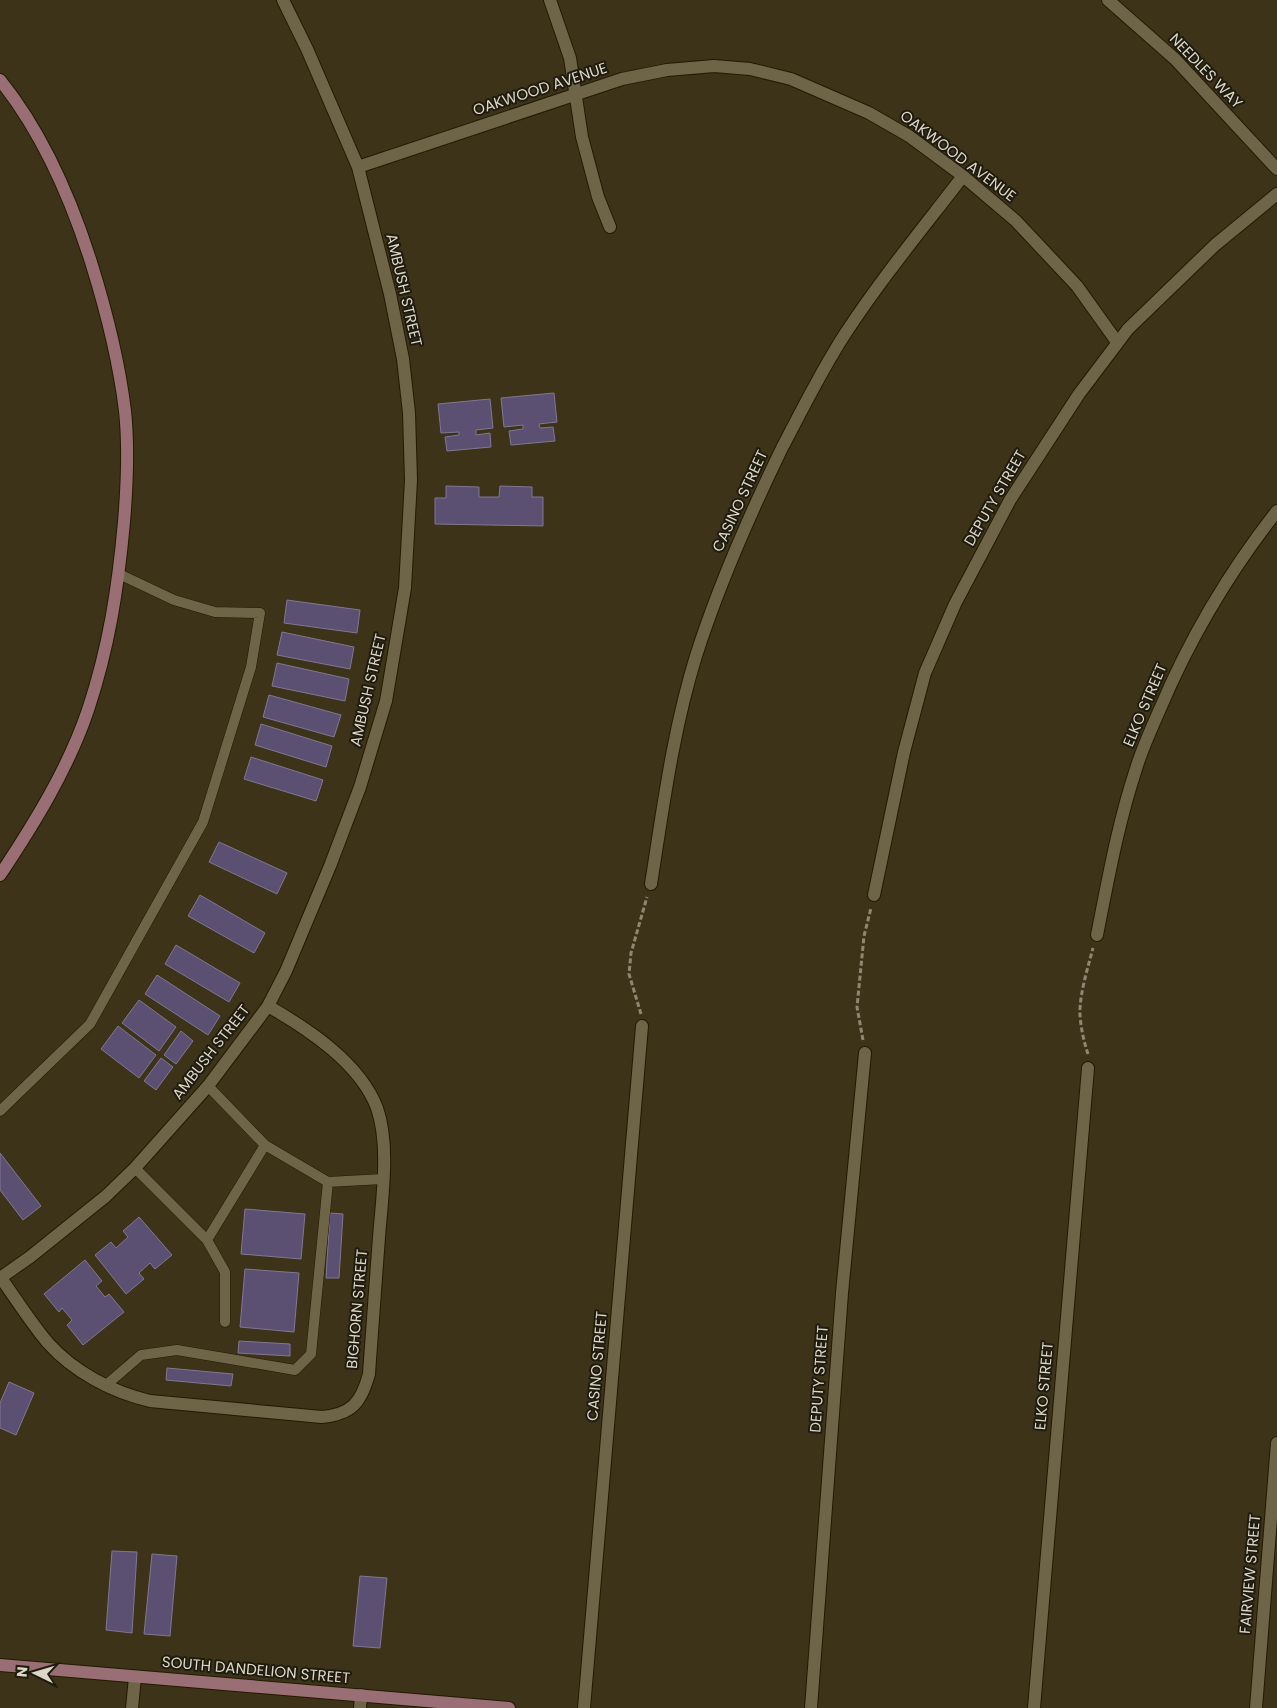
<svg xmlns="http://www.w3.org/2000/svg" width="1277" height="1708" font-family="Poppins,sans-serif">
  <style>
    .building { fill: #5b5071; stroke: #817793 }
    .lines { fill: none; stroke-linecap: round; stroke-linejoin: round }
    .lane-casing { stroke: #231a01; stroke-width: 11 }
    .street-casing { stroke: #231a01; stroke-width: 14 }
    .secondary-casing { stroke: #231a01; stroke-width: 14 }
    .path { stroke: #8e8772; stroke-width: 3; stroke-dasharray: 5 2.5; stroke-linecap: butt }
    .lane { stroke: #6e6448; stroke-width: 10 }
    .street { stroke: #6e6448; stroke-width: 12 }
    .secondary { stroke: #996f75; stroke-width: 12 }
    .labels { text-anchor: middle; stroke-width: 4; stroke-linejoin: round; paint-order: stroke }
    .street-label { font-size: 15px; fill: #ddd7c8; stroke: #1f1b0f }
  </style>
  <rect width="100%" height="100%" fill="#3c3318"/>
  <!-- building -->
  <path class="building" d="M554,393L557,422L539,424L540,428L553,427L555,441L511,445L509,431L523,429V425L504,427L501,398Z
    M490,399L493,428L476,430V435L490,433L491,447L447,451L445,437L459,435V432L441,433L438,404Z
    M446,486L479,487V497H499L500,486L532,487V497H543V526L435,524V498H446Z
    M287,600L360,610L357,633L284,623Z
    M282,632L354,647L350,669L277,655Z
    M277,663L349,679L345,701L272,686Z
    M269,695L341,715L334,737L263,717Z
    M261,724L332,746L326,767L255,745Z
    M251,757L323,780L316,801L244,779Z
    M219,842L287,873L277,894L209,862Z
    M200,895L265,933L254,953L188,916Z
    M176,945L240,983L229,1002L165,964Z
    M157,975L220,1016L208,1035L145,994Z
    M139,1000L176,1027L159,1051L122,1023Z
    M118,1026L156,1055L139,1078L101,1049Z
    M181,1031L193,1041L176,1064L164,1055Z
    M161,1058L173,1067L156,1090L144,1081Z
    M0,1153L41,1206L23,1220L0,1190Z
    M245,1209L305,1214L301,1259L241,1254Z
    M330,1213L343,1214L339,1278H326Z
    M139,1217L172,1255L155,1269L150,1263L139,1273L144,1279L126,1294L95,1255L111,1242L116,1248L128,1237L123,1231Z
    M85,1260L102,1281L96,1286L105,1297L109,1294L124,1312L83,1345L67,1325L72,1320L62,1308L59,1312L44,1294Z
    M245,1269L299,1273L294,1332L240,1327Z
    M239,1341L290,1344V1356L238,1353Z
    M167,1368L233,1374L231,1386L166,1380Z
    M9,1382L34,1393L16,1435L0,1428V1403Z
    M112,1551L137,1552L132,1633L106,1630Z
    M152,1554L177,1556L170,1636L144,1634Z
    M360,1576L387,1578L380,1648L353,1646Z"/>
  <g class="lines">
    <!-- lane casing -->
    <g class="lane-casing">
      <path id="lane" d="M0,1111L90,1024L203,822L251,667L260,613L215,612L174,600L119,574
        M265,1145L328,1182
        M135,1168L207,1240L225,1272V1322
        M207,1240L265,1145L208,1086
        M105,1386L141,1355L177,1350L295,1370L311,1354L328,1182L383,1179"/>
    </g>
    <!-- street casing -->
    <g class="street-casing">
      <path id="street" d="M550,0L570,58L582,137L598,197L610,227
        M1108,0L1175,59L1277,169
        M358,167L622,79L667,70L714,66L750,69L791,79L869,113L909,136L963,176L1016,221L1077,286L1117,342
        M651,884C663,808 673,730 696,656C719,584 749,516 782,448C802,410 821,371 845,334C881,279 923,228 963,176
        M874,895L904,752L925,673L955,604L1010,500L1079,394L1128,329L1215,245L1277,194
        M1097,935C1108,880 1118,823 1136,769C1142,749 1151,729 1160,709C1190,638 1229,572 1277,511
        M0,1278L30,1257L106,1196L135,1168L208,1086L268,1006L286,971L330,866L360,787L386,701L405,588L411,480L409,413L403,359L390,294L358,167L307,49L283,0
        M1,1278C16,1299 31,1323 48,1343C74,1372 112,1392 150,1401L322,1417C352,1414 361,1403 369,1374C372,1328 376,1282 379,1237C382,1198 390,1145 377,1108C360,1063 308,1029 268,1006
        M132,1708L135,1677
        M360,1708L361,1695
        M584,1708L642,1026
        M811,1708L842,1293L865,1053
        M1034,1708L1088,1068
        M1256,1708L1277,1443"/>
    </g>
    <!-- secondary casing -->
    <g class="secondary-casing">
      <path id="secondary" d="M0,80C42,132 71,199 91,262C106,310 119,361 125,411C129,448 127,486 124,522C118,588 109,647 88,710C68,769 34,824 0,875
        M0,1665L509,1708"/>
    </g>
    <!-- path -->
    <path class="path" d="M641,1014L629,974L631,953L647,897
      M863,1040L857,1007L864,936L871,908
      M1088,1054C1084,1042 1081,1029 1080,1015C1079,996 1088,967 1093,948"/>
    <!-- lane -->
    <use href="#lane" class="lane"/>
    <!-- street -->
    <use href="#street" class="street"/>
    <!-- secondary -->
    <use href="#secondary" class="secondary"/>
  </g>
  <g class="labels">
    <!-- street labels -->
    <g class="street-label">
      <text transform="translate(1206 71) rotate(46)" y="5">NEEDLES WAY</text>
      <text transform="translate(540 89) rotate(-18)" y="5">OAKWOOD AVENUE</text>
      <text transform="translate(958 156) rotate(37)" y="5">OAKWOOD AVENUE</text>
      <text transform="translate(404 290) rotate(77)" y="5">AMBUSH STREET</text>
      <text transform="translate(995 498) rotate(-60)" y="5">DEPUTY STREET</text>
      <text transform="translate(740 501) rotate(-65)" y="5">CASINO STREET</text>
      <text transform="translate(368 690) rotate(-77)" y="5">AMBUSH STREET</text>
      <text transform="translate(1145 705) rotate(-67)" y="5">ELKO STREET</text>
      <text transform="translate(211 1052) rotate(-52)" y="5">AMBUSH STREET</text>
      <text transform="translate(357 1309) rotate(-85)" y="5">BIGHORN STREET</text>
      <text transform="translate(597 1366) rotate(-85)" y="5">CASINO STREET</text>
      <text transform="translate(819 1379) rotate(-86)" y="5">DEPUTY STREET</text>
      <text transform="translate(1044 1386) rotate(-85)" y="5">ELKO STREET</text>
      <text transform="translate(1250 1574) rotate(-85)" y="5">FAIRVIEW STREET</text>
      <text transform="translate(256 1670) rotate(5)" y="5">SOUTH DANDELION STREET</text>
    </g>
  </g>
  <!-- north arrow -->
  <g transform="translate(35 1673) rotate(275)" stroke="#1f1b0f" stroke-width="4" paint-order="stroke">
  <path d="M0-4L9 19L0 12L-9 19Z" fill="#ddd7c8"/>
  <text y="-8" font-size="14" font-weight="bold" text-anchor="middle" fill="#ddd7c8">N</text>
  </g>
</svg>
